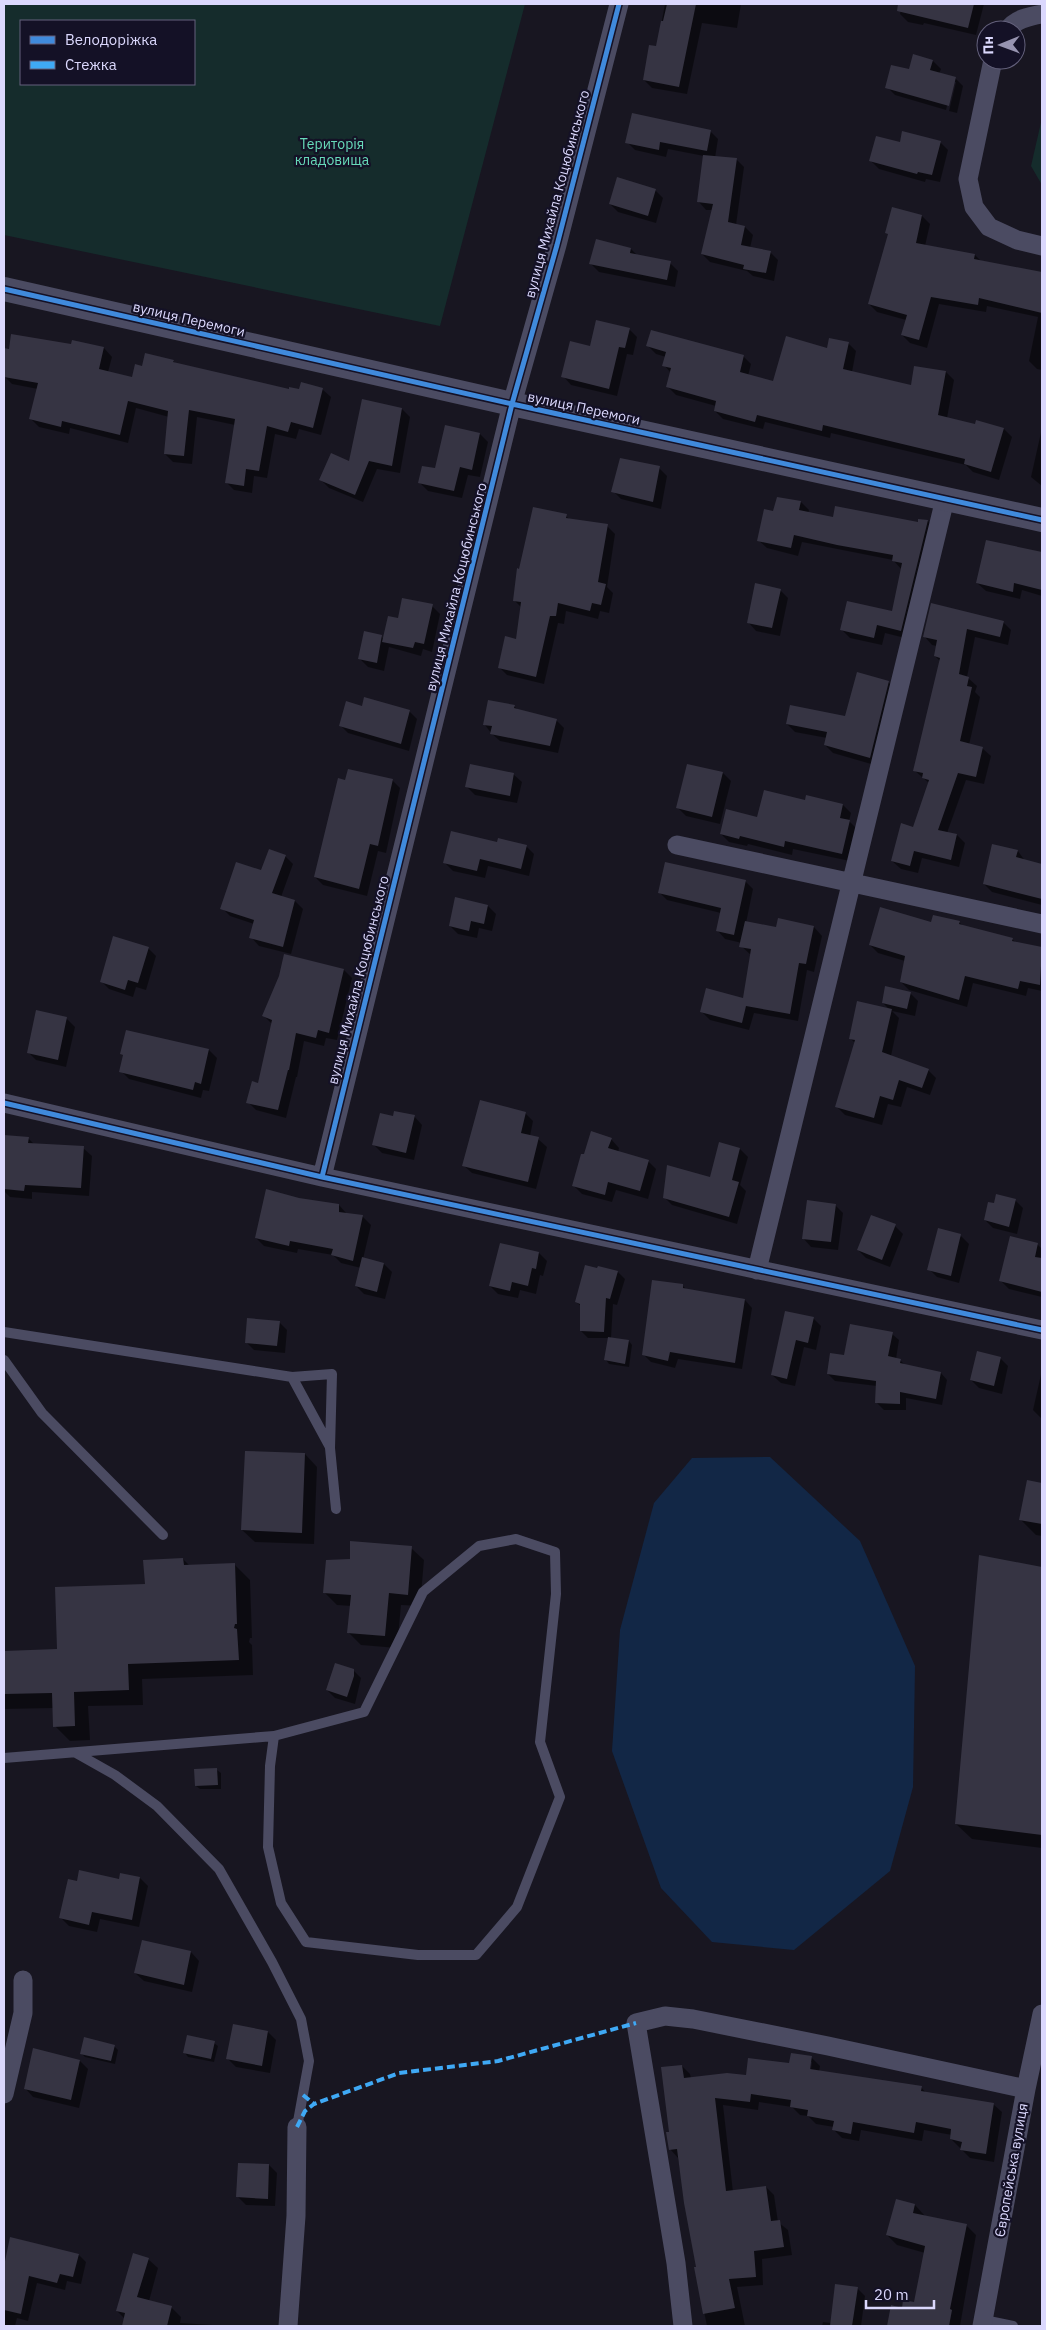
<svg xmlns="http://www.w3.org/2000/svg" width="1046" height="2330" font-family="'IBM Plex Sans',sans-serif">
  <style>
    .green { fill: #152c2c; fill-rule: evenodd }
    .water { fill: #122746 }
    .shadow { fill: #0007; fill-rule: evenodd }
    .building { fill: #363443 }
    .lines { fill: none; stroke-linecap: round; stroke-linejoin: round }
    .service { stroke: #4b4b62; stroke-width: 10 }
    .minor { stroke: #4b4b62; stroke-width: 19 }
    .tertiary { stroke: #4b4b62; stroke-width: 24 }
    .quiet { stroke: #3fa9f5; stroke-width: 4; stroke-dasharray: 8 4; stroke-linecap: butt }
    .cycleway-casing { stroke: #141126; stroke-width: 8 }
    .cycleway { stroke: #408adc; stroke-width: 5 }
    .labels { text-anchor: middle; stroke-width: 4.5; stroke-linejoin: round; paint-order: stroke }
    .park-label { font-size: 14px; fill: #67dab9; stroke: #141126 }
    .street-label { font-size: 14px; fill: #dbd8fd; stroke: #141126 }
  </style>
  <rect width="100%" height="100%" fill="#181621"/>
  <!-- green -->
  <path class="green" d="M4,4H525L440,326L4,235ZM21,21H194V84H21Z
    M1042,118V185L1031,166Z"/>
  <!-- water -->
  <path class="water" d="M770,1457L860,1541L915,1666L913,1787L890,1871L794,1950L712,1942L661,1888L612,1751L620,1630L654,1503L692,1458Z"/>
  <!-- shadow -->
  <path class="shadow" d="M665,4H741L737,28L702,23L687,94L652,88L644,80L657,47Z
    M902,4H984L976,35L924,23L923,25L908,22L900,14Z
    M933,61L941,69L939,74L955,78L963,86L957,113L949,111L956,82H953L946,110L895,95L887,87L910,70Z
    M710,131L718,139L715,158L736,159L744,167L736,225L745,227L753,235L750,248L770,252L778,260L774,281L753,276L747,271L710,262L702,254L712,210H706L698,201L704,156L668,149L666,157L635,150L627,142Z
    M940,142L948,150L940,182L926,179L925,182L879,169L871,161Z
    M655,190L663,198L656,223L618,212L610,204Z
    M893,209L922,216L930,224L925,246L975,255L981,261L1042,273V370L1037,369L1029,361L1038,317L987,306L986,312L939,304L927,348L910,343L902,335L906,320L877,312L869,304L889,235Z
    M597,240L631,249L638,256L670,263L678,271L675,287L599,272L591,264Z
    M629,329L637,337L633,355L627,354L617,396L571,385L563,376L591,347Z
    M848,343L856,351L852,372L912,386L946,372L954,380L947,418L976,425L977,421L1004,429L1012,437L999,480L973,472L966,465L831,433L830,438L765,422L763,429L723,419L715,411L716,406L676,395L668,387L671,373L664,365L666,357L656,354L648,346L743,356L751,364L748,376L774,383L828,350Z
    M72,346L104,348L112,357L108,372L133,378L142,368L173,361L176,364L290,391L322,389L331,397L321,435L299,429L296,439L275,434L267,478L254,476L252,493L234,490L226,482L235,425L197,417L192,464L173,462L165,454L169,417L136,408L128,443L70,428L69,434L39,427L31,419L38,389L12,384L4,376V349Z
    M402,409L410,417L400,473L377,469L363,502L329,488L321,480L350,463Z
    M1042,428V486L1031,477Z
    M480,434L488,442L480,477L468,475L462,498L428,491L420,483Z
    M659,468L667,476L661,509L621,499L613,491Z
    M801,502L809,510L808,513L834,518L919,523V520L928,521L936,529L909,639L885,633L882,645L850,638L842,630L893,612L902,570L893,560L802,542L798,556L767,548L758,540L774,512Z
    M566,516L570,520L607,526L615,534L607,587L613,593L609,613L600,611L598,619L566,611L564,624L558,623L544,684L507,675L499,667L517,640L521,607L514,600Z
    M987,541L1042,554V596L1022,590L1020,599L986,591L977,583Z
    M780,590L788,598L780,636L756,631L748,622Z
    M432,606L440,614L432,652L423,649L421,656L389,647L384,671L368,667L360,659L381,637L384,639L399,620Z
    M1003,622L1011,630L1008,645L975,637L967,677L977,686L975,692L980,697L969,745L982,748L991,756L984,784L966,780L947,833L957,835L965,843L959,867L922,858L918,873L901,869L892,861L914,828L929,783L915,771L941,662L935,656L937,646L932,645L924,636Z
    M888,682L897,690L878,766L833,753L825,745L827,738L795,732L787,724L846,717Z
    M514,706L518,710L556,720L564,728L558,753L500,741L491,733L485,725Z
    M363,707L409,711L417,719L409,751L348,733L340,725Z
    M723,773L731,781L720,824L686,816L678,808Z
    M513,774L522,782L517,803L475,795L467,787Z
    M392,780L400,788L386,853L378,851L367,896L323,885L315,877L346,782Z
    M806,801L843,805L851,813L849,821L857,829L850,861L793,849L792,855L748,844L747,846L729,842L721,834Z
    M498,843L526,846L534,854L529,876L488,866L485,878L453,871L445,863Z
    M1018,851L1025,861L1042,865V905L992,892L984,884Z
    M285,856L293,864L281,897L295,901L303,909L291,954L259,946L251,937L254,924L230,916L222,908L262,872Z
    M745,881L753,889L746,923L777,929L779,920L814,927L822,936L814,972L807,970L798,1021L754,1013L749,1030L710,1020L702,1012L744,999L751,955L741,946L742,943L725,939L717,930L721,913L667,900L659,892Z
    M488,906L496,914L492,931L479,928L477,938L458,934L450,926Z
    M959,922L964,927L1012,939L1016,943L1042,949V991L1028,988L1026,996L973,983L967,1007L909,990L901,982L905,961L878,953L870,945L932,924Z
    M148,948L156,956L146,990L136,987L133,997L109,989L101,981Z
    M285,955L344,970L352,978L337,1040L326,1038L324,1046L304,1041L297,1077H296L286,1118L256,1110L248,1102L259,1084L272,1024L264,1016L280,977Z
    M910,993L918,1001L915,1016L892,1011L899,1018L891,1056L928,1070L936,1078L930,1095L907,1087L901,1107L888,1104L882,1125L845,1115L837,1107L855,1043L850,1038L890,1010L883,1003Z
    M67,1019L75,1027L66,1067L36,1060L28,1052Z
    M209,1050L217,1058L209,1091L203,1090L201,1098L129,1079L121,1071L124,1056L121,1054Z
    M525,1113L533,1121L530,1136L538,1139L547,1147L536,1189L472,1173L463,1165Z
    M414,1116L422,1125L414,1160L382,1153L374,1145L394,1117Z
    M4,1136L28,1138L35,1145L83,1148L92,1156L89,1196L32,1192V1199L10,1197L4,1191Z
    M611,1139L619,1148L618,1152L648,1161L656,1169L648,1199L616,1190L612,1202L582,1194L574,1186Z
    M740,1149L748,1157L740,1185L746,1191L737,1224L672,1205L664,1197L711,1178Z
    M299,1199L339,1205L347,1214L363,1217L371,1225L363,1259L384,1264L392,1272L385,1299L364,1294L356,1286L361,1268L341,1263L333,1255L298,1249L297,1253L264,1246L256,1238Z
    M1015,1200L1023,1208L1017,1234L993,1228L985,1220L995,1205Z
    M835,1205L843,1213L838,1250L811,1247L803,1238Z
    M895,1226L903,1234L890,1267L866,1258L858,1250Z
    M961,1236L969,1244L959,1283L937,1277L929,1269Z
    M1011,1238L1038,1245L1042,1249V1297L1009,1289L1000,1280Z
    M539,1253L547,1261L543,1276L540,1275L536,1294L520,1290L518,1298L498,1294L490,1286Z
    M618,1272L625,1279L617,1305L613,1304L611,1338L629,1341L632,1345L629,1367L609,1364L606,1360L609,1338H588L581,1331L582,1307L576,1302Z
    M683,1286L687,1290L745,1300L752,1308L742,1369L678,1359L675,1368L651,1362L644,1355Z
    M786,1312L813,1318L821,1326L816,1350L804,1347L795,1386L781,1383L772,1375Z
    M279,1322L287,1330L285,1353L254,1350L246,1342Z
    M892,1334L899,1340L896,1359L900,1360L906,1366L941,1373L947,1380L942,1405L906,1398V1410H884L877,1403V1386L835,1381L828,1374L845,1356Z
    M1000,1358L1008,1366L1002,1394L979,1388L971,1380Z
    M1042,1370V1419L1033,1410Z
    M305,1454L317,1467L314,1544L255,1542L242,1530Z
    M1028,1482L1042,1484V1536L1036,1535L1021,1520Z
    M411,1548L424,1560L420,1606L401,1605L397,1648L361,1645L348,1632L351,1606L337,1605L324,1592L352,1561Z
    M980,1557L1042,1568V1848L972,1839L956,1824Z
    M183,1559L190,1566L235,1565L250,1580L252,1638H250L249,1642L252,1645L253,1675L142,1679L143,1705L88,1706L90,1740L70,1741L55,1726L54,1708L4,1709V1653L59,1651Z
    M353,1670L361,1678L355,1704L335,1698L327,1690Z
    M217,1770L221,1773V1789H200L196,1786Z
    M140,1878L148,1886L139,1927L100,1919L97,1932L69,1926L61,1918L78,1882Z
    M191,1952L199,1961L192,1992L144,1981L135,1973Z
    M268,2032L276,2040L270,2073L236,2067L227,2058Z
    M214,2043L218,2046L214,2062L188,2057L185,2053Z
    M114,2046L118,2050L115,2064L85,2057L81,2053Z
    M34,2050L80,2061L88,2069L79,2108L33,2097L25,2088Z
    M811,2057L820,2066L819,2072L921,2087L926,2093L993,2104L1002,2112L994,2162L970,2158L951,2139L952,2135L924,2130L922,2141L861,2130L859,2141L842,2138L834,2130V2127L816,2124L808,2116L800,2115L792,2107L759,2102L758,2110L723,2105L733,2192L766,2187L774,2195L778,2222L788,2230L792,2255L762,2259L763,2285L737,2287L745,2326H707L695,2268H697L678,2158L670,2149V2133L682,2066L690,2074L691,2078L747,2077ZM810,2062H812L810,2075Z
    M269,2165L277,2173L275,2206L246,2205L238,2197Z
    M915,2205L925,2216L966,2225L976,2235L960,2326H888L892,2307L903,2309L915,2304L925,2253L897,2245L887,2235Z
    M11,2238L79,2255L86,2262L81,2284L67,2281L65,2290L37,2283L28,2321L17,2318L15,2326H4V2272Z
    M148,2259L158,2268L149,2301L171,2307L181,2317L180,2323L229,2326H123L125,2319L117,2311Z
    M857,2288L865,2296L861,2326H822L823,2322L831,2323Z"/>
  <!-- building -->
  <path class="building" d="M667,4H696L679,87L643,80L649,45L656,46L661,21H663Z
    M898,4H974L968,28L897,11Z
    M913,54L933,60L930,70L956,77L949,106L885,88L891,65L909,69Z
    M632,113L711,130L707,151L660,142L659,150L625,143Z
    M902,131L941,141L932,175L918,172L917,174L869,161L876,136L900,142Z
    M703,155L737,158L728,222L745,226L741,245L771,251L766,273L743,269L744,265L701,254L713,204L697,202Z
    M617,177L656,189L648,216L609,204Z
    M892,207L922,215L916,243L975,254L974,259L1042,272V313L979,298L978,305L931,297L919,340L901,335L907,315L868,304L888,234L885,233Z
    M596,239L631,248L630,253L671,261L667,280L589,264Z
    M596,320L630,328L625,348L619,347L609,389L561,377L570,341L590,346Z
    M651,330L744,355L740,372L773,381L786,336L827,348L829,338L849,342L843,369L911,385L914,366L946,371L938,415L975,424L976,420L1004,428L991,472L964,464L965,459L823,425L822,431L757,415L755,422L714,411L716,401L666,387L671,368L662,366L666,352L646,346Z
    M11,334L71,344L72,340L104,347L99,369L132,377L135,364L142,366L145,353L174,360L173,362L289,389V387L299,389L301,382L323,388L313,428L291,422L288,432L267,426L259,471L246,469L244,486L225,483L235,419L189,410L184,456L164,454L168,411L128,401L120,435L62,421L61,427L29,419L38,383L4,377V348L9,349Z
    M362,399L402,408L392,466L369,461L355,495L319,480L331,453L349,461Z
    M445,425L480,433L472,470L460,467L454,491L418,483L422,466L435,468Z
    M620,458L660,466L653,502L611,492Z
    M777,497L801,501L799,510L833,517L835,506L918,522V519L928,520L901,631L877,625L874,638L840,630L847,601L892,611L902,563L892,561L893,555L837,545L794,535L791,548L757,541L764,509L773,511Z
    M533,507L567,514L566,518L608,524L598,582L606,584L601,605L592,603L590,611L558,603L556,616H550L536,677L498,668L505,636L516,639L521,602L513,601L517,568L519,569Z
    M986,540L1042,552V590L1014,583L1013,592L976,583Z
    M755,583L781,589L772,628L747,623Z
    M402,598L433,604L424,644L415,642L413,648L382,642L388,616L398,618Z
    M931,603L1004,621L1000,637L967,629L959,674L969,677L967,686L972,687L960,741L983,747L976,777L958,773L938,830L957,834L951,860L914,851L910,866L891,861L901,823L913,827L929,780L922,778L923,773L913,771L940,658L934,656L937,640L923,637Z
    M364,631L382,635L377,663L358,659Z
    M857,672L889,681L870,758L824,745L827,732L786,724L790,705L845,716Z
    M364,697L410,710L401,744L339,726L346,701L362,706Z
    M488,700L515,705L514,708L557,719L550,746L490,734L492,726L483,725Z
    M470,764L514,773L510,796L465,787Z
    M687,764L723,772L712,817L676,808Z
    M348,769L393,779L378,846L370,844L359,889L314,877L338,778L345,780Z
    M764,790L805,800L806,795L843,804L840,818L850,820L842,854L785,841L784,847L740,836L739,839L720,834L726,809L757,817Z
    M451,831L497,842L498,838L527,845L521,869L480,859L477,871L443,863Z
    M992,844L1018,850L1016,857L1042,864V899L983,884Z
    M269,849L286,855L272,893L295,900L283,947L249,938L254,920L220,909L236,862L261,870Z
    M665,862L746,880L734,935L716,931L721,908L658,893Z
    M455,897L488,905L484,924L471,921L469,931L449,926Z
    M880,907L931,922L933,915L960,921L959,924L1013,938L1012,941L1042,947L1040,985L1020,981L1018,989L965,976L959,1000L900,982L905,956L869,945Z
    M778,918L814,926L806,964L799,963L790,1014L746,1006L742,1023L700,1012L706,988L743,998L751,949L739,947L745,921L776,927Z
    M113,936L149,947L138,983L128,980L125,990L100,982Z
    M284,954L344,969L329,1033L318,1030L316,1038L296,1033L289,1070H288L278,1110L246,1103L252,1081L258,1083L272,1020L262,1016L279,976Z
    M885,986L911,992L907,1009L882,1003Z
    M857,1001L892,1009L882,1052L929,1069L922,1088L899,1080L893,1100L880,1096L874,1118L835,1107L855,1040L849,1039Z
    M36,1010L67,1017L58,1060L27,1053Z
    M126,1030L209,1049L201,1084L195,1082L193,1090L119,1072L123,1055L120,1054Z
    M480,1100L526,1112L521,1133L539,1137L528,1182L462,1166Z
    M394,1111L415,1115L406,1153L372,1145L380,1113L393,1116Z
    M591,1131L612,1138L608,1148L649,1160L640,1191L608,1182L605,1195L572,1186L581,1154H584Z
    M4,1135L29,1137L28,1143L84,1146L81,1188L25,1185L24,1191L4,1189Z
    M719,1142L740,1148L732,1180L739,1182L729,1217L663,1198L667,1165L710,1177Z
    M266,1189L299,1198L339,1204V1212L363,1215L353,1261L331,1255L333,1249L290,1241L289,1246L255,1238Z
    M996,1194L1016,1199L1009,1227L984,1220L988,1202L994,1203Z
    M807,1200L836,1204L831,1242L802,1239Z
    M871,1215L896,1224L882,1260L857,1250Z
    M938,1228L961,1234L951,1276L927,1270Z
    M1010,1236L1038,1243L1035,1257L1042,1258V1292L999,1281Z
    M500,1243L539,1252L536,1269L532,1268L528,1286L512,1282L510,1291L489,1286Z
    M362,1257L384,1263L377,1292L355,1286Z
    M585,1265L597,1268L598,1266L618,1271L610,1299L606,1298L604,1332L580,1331V1304L575,1302Z
    M652,1280L683,1284V1288L745,1299L735,1363L670,1352L668,1361L642,1355Z
    M785,1311L814,1317L808,1343L796,1340L787,1379L771,1375Z
    M247,1318L280,1321L277,1346L245,1343Z
    M850,1324L893,1332L888,1356L901,1359L900,1363L941,1372L936,1399L900,1392V1404L875,1403L876,1381L827,1374L830,1353L844,1355Z
    M608,1337L629,1340L625,1364L604,1360Z
    M977,1351L1001,1357L994,1386L970,1380Z
    M245,1451L305,1453L302,1533L241,1530Z
    M1027,1480L1042,1483V1524L1019,1520Z
    M350,1541L412,1546L408,1595L389,1593L385,1636L347,1633L351,1595L323,1593L326,1560L350,1559Z
    M979,1555L1042,1567V1835L955,1824Z
    M183,1558L184,1565L235,1563L237,1624H235L234,1628L237,1629L239,1660L128,1664L129,1690L74,1692L75,1726L53,1727L52,1693L4,1694V1651L57,1649L55,1587L145,1584L143,1560Z
    M335,1663L354,1669V1676L347,1697L326,1690Z
    M217,1768L218,1785L195,1786L194,1769Z
    M79,1870L119,1879L120,1873L140,1877L132,1920L92,1912L89,1925L59,1918L68,1879L77,1881Z
    M142,1940L191,1951L184,1985L134,1973Z
    M233,2024L268,2031L262,2066L226,2059Z
    M187,2035L215,2041L211,2059L183,2053Z
    M84,2037L115,2045L111,2061L80,2054Z
    M33,2048L80,2060L71,2100L24,2089Z
    M791,2053L812,2056L810,2069L922,2086L921,2091L994,2103L986,2154L960,2150L962,2142L950,2139L951,2129L916,2122L914,2133L853,2122L851,2134L832,2130L834,2121L807,2116L808,2110L790,2107L791,2100L751,2094L750,2102L715,2098L726,2191L766,2186L771,2221L780,2220L784,2247L754,2251L756,2277L729,2279L735,2308L703,2314L694,2267H696L684,2203L677,2149L669,2150L666,2132H669L661,2067L682,2065L684,2078L727,2073L746,2075L748,2058L789,2063Z
    M238,2163L269,2164L268,2199L236,2197Z
    M896,2199L915,2204L913,2213L967,2224L950,2309L952,2310L949,2326H887L891,2305L902,2308L903,2300L914,2302L925,2246L886,2235Z
    M10,2237L79,2254L73,2277L60,2274L57,2283L29,2276L21,2314L4,2310V2266Z
    M133,2253L149,2258L137,2297L172,2306L167,2326H122L125,2313L116,2311Z
    M835,2284L858,2287L852,2326H830Z"/>
  <g class="lines">
    <!-- service -->
    <path class="service" d="M4,1332L292,1377L332,1374L330,1448L336,1509
      M4,1360L42,1413L163,1535
      M292,1377L330,1447
      M76,1753L115,1775L157,1806L219,1869L272,1962L301,2019L309,2061L297,2127
      M4,1758L274,1736L364,1712L423,1592L479,1546L516,1539L555,1552L556,1594L540,1742L560,1797L517,1907L476,1955H418L306,1942L281,1903L268,1847L270,1766L274,1736
      M984,2320L1013,2326"/>
    <!-- minor -->
    <path class="minor" d="M1008,30C1015,19 1030,16 1042,14
      M993,60L968,179L974,207L989,227L1017,240L1042,246
      M677,845L1042,924
      M4,1103L322,1177L1042,1330
      M322,1177L512,404L557,245L619,4
      M757,1270L945,499
      M4,2094L23,2013V1980
      M288,2326L296,2216L297,2127
      M683,2326L676,2263L636,2023L665,2016L693,2019L828,2046L1026,2089
      M982,2326L1026,2089L1042,2014"/>
    <!-- tertiary -->
    <path class="tertiary" d="M4,289L512,404L1042,520"/>
    <!-- quiet -->
    <path class="quiet" d="M303,2095L314,2104
      M297,2127L305,2111L314,2104L399,2073L498,2061L636,2023"/>
    <!-- cycleway casing -->
    <g class="cycleway-casing">
      <path id="cycleway" d="M4,289L512,404L1042,520
        M4,1103L322,1177L1042,1330
        M322,1177L512,404L557,245L619,4"/>
    </g>
    <!-- cycleway -->
    <use href="#cycleway" class="cycleway"/>
  </g>
  <g class="labels">
    <!-- park labels -->
    <g class="park-label">
      <text x="332" y="149">Територія<tspan x="332" dy="16">кладовища</tspan></text>
    </g>
    <!-- street labels -->
    <g class="street-label">
      <text transform="translate(557 194) rotate(-75)" y="5">вулиця Михайла Коцюбинського</text>
      <text transform="translate(189 319) rotate(13)" y="5">вулиця Перемоги</text>
      <text transform="translate(584 408) rotate(12)" y="5">вулиця Перемоги</text>
      <text transform="translate(456 587) rotate(-76)" y="5">вулиця Михайла Коцюбинського</text>
      <text transform="translate(358 980) rotate(-76)" y="5">вулиця Михайла Коцюбинського</text>
      <text transform="translate(1011 2170) rotate(-80)" y="5">Європейська вулиця</text>
    </g>
  </g>
  <!-- border -->
  <rect width="1046" height="2330" fill="none" stroke="#dbd8fd" stroke-width="10"/>
  <!-- legend -->
  <rect x="20" y="20" width="175" height="65" fill="#141126" stroke="#64617c"/>
  <rect x="30" y="36" width="25" height="8" fill="#408adc" stroke="#64617c"/>
  <text x="65" y="45" font-size="15" fill="#dbd8fd">Велодоріжка</text>
  <rect x="30" y="61" width="25" height="8" fill="#3fa9f5" stroke="#64617c"/>
  <text x="65" y="70" font-size="15" fill="#dbd8fd">Стежка</text>
  <!-- north arrow -->
  <g transform="translate(1001 45) rotate(269)"><circle r="24" fill="#141126" stroke="#64617c"/>
  <path d="M0-4L9 19L0 12L-9 19Z" fill="#9794b0"/>
  <text y="-8" font-size="14" font-weight="bold" text-anchor="middle" fill="#dbd8fd">Пн</text>
  </g>
  <!-- scale -->
  <path d="M866 2300v8h68v-8" fill="none" stroke="#dbd8fd" stroke-width="2.5"/>
  <text x="874" y="2300" font-size="15" fill="#dbd8fd" stroke="#141126" stroke-width="4" paint-order="stroke">20 m</text>
</svg>
